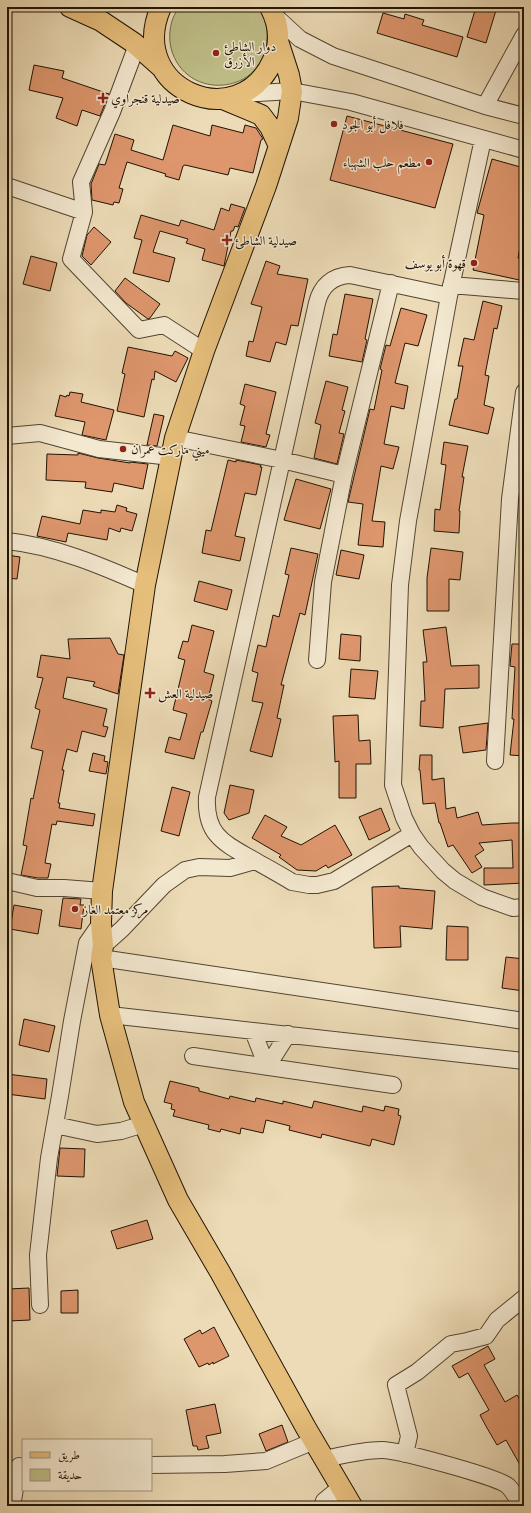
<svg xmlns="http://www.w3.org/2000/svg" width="531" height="1513" font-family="'IM FELL French Canon',Amiri,serif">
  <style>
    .green { fill: #bfbe88; stroke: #706846 }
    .building { fill: #de966d; stroke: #201303 }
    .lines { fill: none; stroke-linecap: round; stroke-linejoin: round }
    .minor-casing { stroke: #534530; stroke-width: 18 }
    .major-casing { stroke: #201303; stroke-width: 22 }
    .minor { stroke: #f3e8d0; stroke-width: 16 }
    .major { stroke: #e6be7b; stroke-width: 20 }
    .poi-dot { fill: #8f2418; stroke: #f3e8d0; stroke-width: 1.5 }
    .labels { text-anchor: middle; stroke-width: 3; stroke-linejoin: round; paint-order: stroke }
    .poi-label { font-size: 13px; fill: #201303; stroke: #f3e8d0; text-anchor: start }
  </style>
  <rect width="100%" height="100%" fill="#ecdbb6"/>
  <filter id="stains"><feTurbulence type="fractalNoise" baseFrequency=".005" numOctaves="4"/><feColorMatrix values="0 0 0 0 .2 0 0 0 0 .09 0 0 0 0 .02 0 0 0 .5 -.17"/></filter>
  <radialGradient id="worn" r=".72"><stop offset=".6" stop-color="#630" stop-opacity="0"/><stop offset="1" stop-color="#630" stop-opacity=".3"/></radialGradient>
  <!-- green -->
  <path class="green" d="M180,7H258C265,16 268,27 267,38C266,95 185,103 171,48C168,35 170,17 180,7Z"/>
  <!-- building -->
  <path class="building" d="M476,7H497L486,43L467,37Z
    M383,13L404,19L405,14L424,20L422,25L463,37L457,57L377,33Z
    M34,65L64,71L62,78L109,94L100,116L82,110L77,126L56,118L63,98L29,90Z
    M347,116L453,144L435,208L330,180Z
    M173,125L210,136L212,125L243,133L245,125L256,128L263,139L261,140L253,173L230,168L228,175L185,165L183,166L179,180L165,176L166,174L127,162L119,188L123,189L119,203L114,202L113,205L92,200L91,184L99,164L105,165L115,134L134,140L131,150L163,160Z
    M492,159L524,168V226L518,258L524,259V281L473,270L484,215L477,213Z
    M231,204L245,208L238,227L235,226L233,231H231L224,266L202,260L205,249L186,243L188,239L160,231L153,252L175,258L169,282L133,273L142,240L134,238L141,215L179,226L181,220L214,230L221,208L229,211Z
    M94,227L111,242L91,265L82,256L87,235Z
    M31,256L57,263L50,291L23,284Z
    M266,261L280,266L277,274L308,279L298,326L291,325L286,345L276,342L270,362L246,356L249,341L253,342L262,307L251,304Z
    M125,278L160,304L150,318L148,319L126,303L115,291Z
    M345,294L373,299L365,339L367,340L362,362L329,356L333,334L337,335Z
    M483,301L502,306L497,329L494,328L485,375L489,376L484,405L494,408L488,434L449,425L455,399H457L463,366H458L464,338L474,340Z
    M401,308L427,315L418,346L405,343L395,383L408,386L404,409L391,406L384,444L399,447L393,469L381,466L372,521L385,522L383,547L358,545L363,504L348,502L370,409L374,410L382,370L380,369L386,345L390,346Z
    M128,347L172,356L175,351L188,358L176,382L155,371L154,380L152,379L144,417L117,411L125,374L122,373Z
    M326,381L348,387L342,410L345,411L339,433L344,434L337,464L314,458L321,425L315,423Z
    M245,384L276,392L266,434L270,435L266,447L241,442L245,426L240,425L245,406L240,404Z
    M70,392L83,394L81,402L114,410L106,440L82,435L85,422L55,416L60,395L66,397L67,395L69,396Z
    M154,414L164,416L157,446L147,445Z
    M444,442L468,446L462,477H464L459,511H460L459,533L434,531L435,509L440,510L446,465L441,464Z
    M78,453L98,458L130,463V462L148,464L143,489L114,483L112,492L85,488L86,482L46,480L47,454L78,455Z
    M228,460L236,462V460L261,465L260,467H262L256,495L245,493L235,536L245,538L240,561L202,553L206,530L211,531Z
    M296,479L331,489L320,529L284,520Z
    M117,505L127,508L126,511L137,514L132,531L121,528L120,532L109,528L107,540L68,533L66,542L37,536L42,516L80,524L83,510L101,513V510L115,512Z
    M291,548L318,554L305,615L300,613L281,685H284L277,718L281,719L272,757L250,751L263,703L252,701L258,673L252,671L258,645L266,647L273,615L279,617L289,575L285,574Z
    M431,548L463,552L460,580L449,579V611H427V578Z
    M341,550L364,555L359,579L336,575Z
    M7,555L20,557L17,579L7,578Z
    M199,581L232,590L227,610L194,601Z
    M192,625L214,631L204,672L214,675L208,699L212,701L203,732H201L194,759L165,752L169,737L180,740L187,714L173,710L185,660L178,658L183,641L188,642Z
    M446,627L451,666L479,665V688L445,689L443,728L420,726L421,701H425L423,662H427L423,630Z
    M341,634L361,636L360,661L339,659Z
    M110,638L118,654L124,655L118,694L93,686L95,682L67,677L63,698L107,709L103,726L108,727L105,737L82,731L77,752L67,749L62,770H64L58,803H60L59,808L95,814L93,826L57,821L56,825L52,824L45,863L51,864L48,878H38L21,875L27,846L23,845L31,798L33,799L43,751L31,748L40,710L35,708L43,678L37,677L41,655L70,659L68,639Z
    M512,644H524V756L510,755L514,719H512L515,667L510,666Z
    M351,669L378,671L375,699L349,697Z
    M358,715L359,741L370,740L371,764H356V798H339V761L335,762L333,716Z
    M488,723L486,750L463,753L459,727Z
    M93,753L105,756L104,761L108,762L106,774L89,771Z
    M420,755H432V780L444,778L446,809L455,807L457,818L478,812L482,825L512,823H524V883L484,885V868H513L512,840L479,843L484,850L475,856L482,867L472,873L453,845L448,847L440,823H439L435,803L423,804L420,770H419Z
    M230,785L254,790L249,813L229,820L224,813Z
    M172,787L190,792L179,836L161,831Z
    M381,808L390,830L369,840L359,817Z
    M265,815L287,827L281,836L301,845L335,825L352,855L328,868L326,865L316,871L297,870L279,857L281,855L252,838Z
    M399,886V888L435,891L432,929L400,926L401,947L374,948L372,887Z
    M63,898L81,899L80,905H84L81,929L59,926Z
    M14,905L42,910L38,934L10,929Z
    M447,926L468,927V960H446Z
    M506,957L524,959V991L502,988Z
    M24,1019L55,1026L49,1052L19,1045Z
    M7,1074L47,1079L45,1099L7,1094Z
    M170,1081L199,1088V1091L229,1099L230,1096L255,1102L256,1098L283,1104V1101L312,1108L314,1101L362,1112L363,1106L384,1111L385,1106L399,1109L398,1115L401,1116L394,1145L372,1139L370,1146L322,1134L321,1138L289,1130L290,1126L266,1120L263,1133L241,1128L240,1134L221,1129L220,1132L208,1129L209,1125L173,1116L175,1110L171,1109L172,1104L164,1102Z
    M60,1148L85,1149L84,1177L57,1176Z
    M147,1220L153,1239L117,1249L111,1231Z
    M29,1288L30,1320L9,1321L8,1289Z
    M78,1290V1313H61V1291Z
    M214,1327L229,1356L213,1364V1362L209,1365L208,1363L199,1367L184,1339L200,1330L202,1334Z
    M488,1346L495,1359L484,1365L505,1402L517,1395L524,1406V1472L506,1440L497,1445L487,1428L480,1415L489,1410L468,1373L459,1378L452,1366Z
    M215,1404L221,1433L206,1436L209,1448L198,1450L197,1446H193L186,1410Z
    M282,1425L288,1442L266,1451L259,1434Z"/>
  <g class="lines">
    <!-- minor casing -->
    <g class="minor-casing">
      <path id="minor" d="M275,16L300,39L333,56L485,106L524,116
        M239,94L292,91L351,102L524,150
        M485,106L524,35
        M483,139L449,296L408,521L400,585L393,785L404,818L412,834L421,847L443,871L455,881L482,897L513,908L524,907
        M7,186L84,212L71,259L139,330L164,325L204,351
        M84,212L81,182L112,112L137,45
        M451,285L524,291
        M7,436L40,433L99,449L171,457
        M175,438L282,460L344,475
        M7,541C55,546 102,566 145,585
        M317,660L323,582L344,475L391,283
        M495,761L510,499L524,392
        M412,834L334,881L317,885H309L292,882C279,874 266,867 252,859C224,843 205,835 207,797L317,303C321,286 332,276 350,275L449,296
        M7,881L37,888H64L102,891
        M103,946L122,929L164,885L185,870L199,867L230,868L255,861
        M101,958L524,1021
        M110,1015L524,1061
        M253,1031L267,1067L288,1034
        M193,1056L393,1085
        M55,1125L97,1134L121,1131L144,1124
        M40,1305L38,1255L49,1158L60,1096L72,1021L87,943L101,923
        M405,1454L409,1436L396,1385L417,1372L451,1344L467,1341L486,1336L497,1320L524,1298
        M325,1459C343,1455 363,1450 382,1450C398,1450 498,1477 508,1486C514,1492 517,1500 523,1506
        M151,1465L225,1464L266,1461L314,1441
        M12,1506L19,1466
        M322,1506L324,1501L341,1487"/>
    </g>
    <!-- major casing -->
    <g class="major-casing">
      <path id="major" d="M70,7L101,21L134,43L161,67
        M161,7C125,89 239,137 273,60C281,42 279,24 270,7
        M278,41L289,75L292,91L288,118L266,186L204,351L175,438L145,585L102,891L101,923L103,946L101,958L110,1015L134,1102L178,1200L220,1272L306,1428L352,1506
        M223,99L261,115L270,127L279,146"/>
    </g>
    <!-- minor -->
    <use href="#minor" class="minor"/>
    <!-- major -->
    <use href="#major" class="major"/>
  </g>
  <!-- markers -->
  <g class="poi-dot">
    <circle cx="216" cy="53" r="4"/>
    <path d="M101 92h4v4h4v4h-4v4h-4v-4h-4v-4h4z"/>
    <circle cx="334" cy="124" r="4"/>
    <circle cx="429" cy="162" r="4"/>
    <path d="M225 234h4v4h4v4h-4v4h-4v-4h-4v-4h4z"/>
    <circle cx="474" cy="263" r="4"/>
    <circle cx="123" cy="449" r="4"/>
    <path d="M148 687h4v4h4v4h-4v4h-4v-4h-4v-4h4z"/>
    <circle cx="75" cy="909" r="4"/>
  </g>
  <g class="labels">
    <!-- poi labels -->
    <g class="poi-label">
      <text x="224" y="51">دوار الشاطئ<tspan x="224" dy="15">الأزرق</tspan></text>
      <text x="111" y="103">صيدلية قنجراوي</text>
      <text x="342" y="129">فلافل أبو الجود</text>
      <text x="421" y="167" text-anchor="end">مطعم حلب الشهباء</text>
      <text x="235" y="245">صيدلية الشاطئ</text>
      <text x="466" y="268" text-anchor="end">قهوة أبو يوسف</text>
      <text x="131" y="454">ميني ماركت عمران</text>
      <text x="158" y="698">صيدلية العش</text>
      <text x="83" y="914">مركز معتمد الغاز</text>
    </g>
  </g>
  <!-- margin -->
  <rect width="531" height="1513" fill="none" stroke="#ecdbb6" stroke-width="24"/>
  <rect x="8" y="8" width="515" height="1497" fill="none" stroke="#201303" stroke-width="2"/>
  <rect x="12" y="12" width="507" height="1489" fill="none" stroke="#201303"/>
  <!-- legend -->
  <rect x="22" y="1439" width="130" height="52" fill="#f3e8d0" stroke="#9f937e"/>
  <rect x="30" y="1452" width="20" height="6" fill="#e6be7b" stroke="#9f937e"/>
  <text x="58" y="1459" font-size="12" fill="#201303">طريق</text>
  <rect x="30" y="1469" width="20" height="12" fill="#bfbe88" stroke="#9f937e"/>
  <text x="58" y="1479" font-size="12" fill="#201303">حديقة</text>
  <rect width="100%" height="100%" filter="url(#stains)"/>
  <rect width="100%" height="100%" fill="url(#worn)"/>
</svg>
